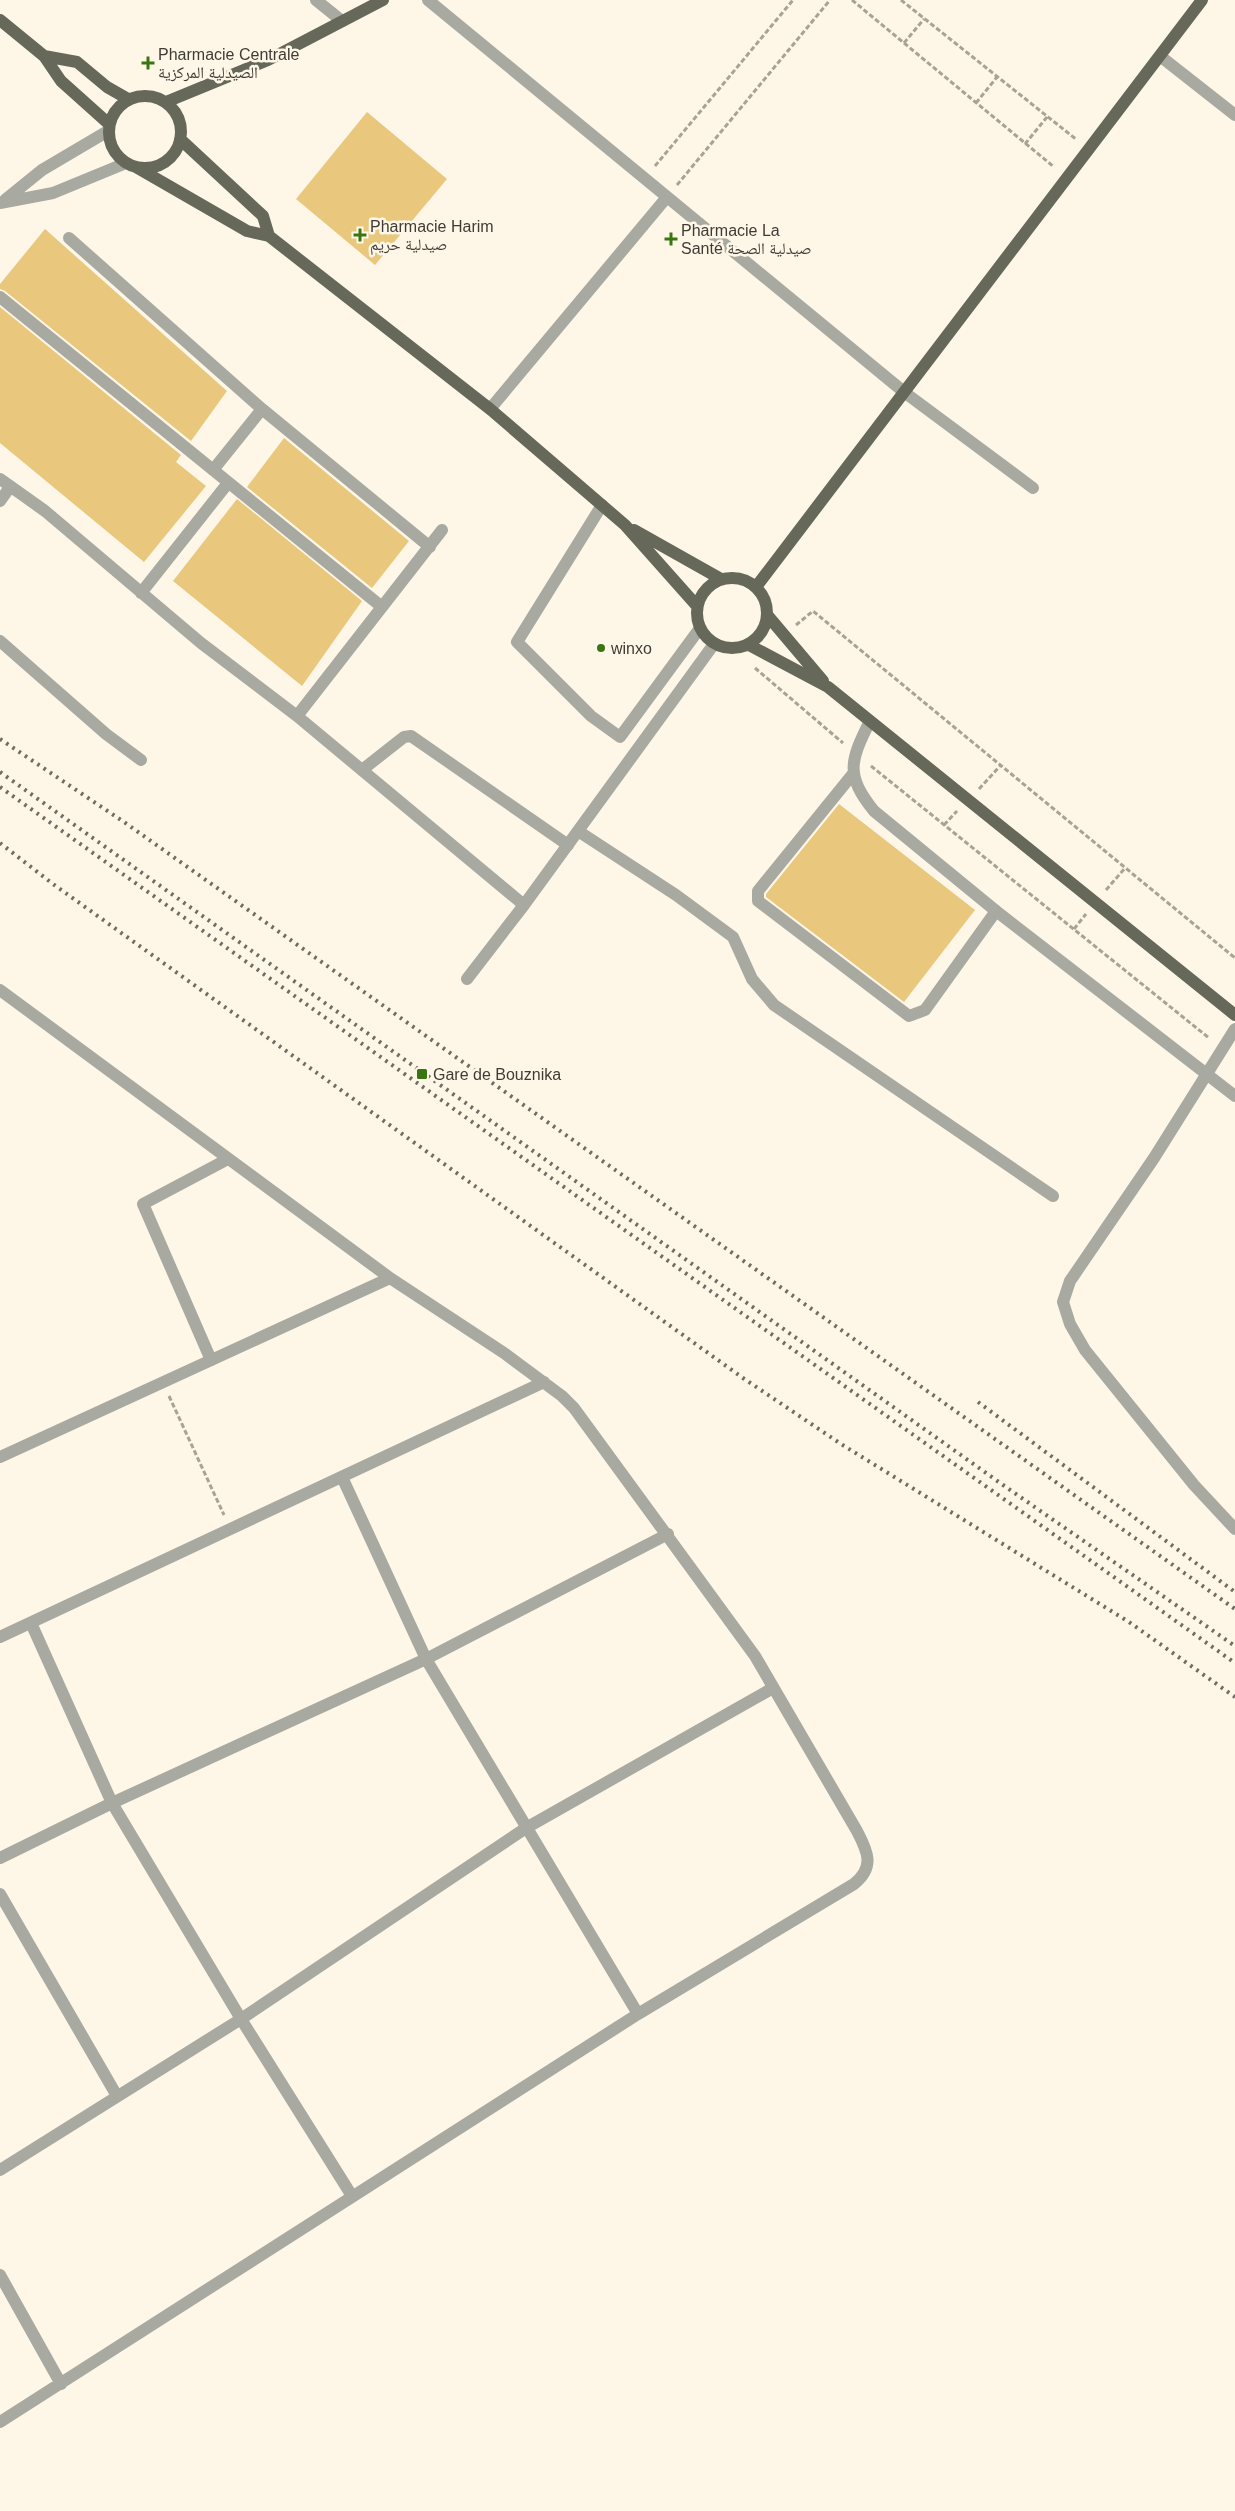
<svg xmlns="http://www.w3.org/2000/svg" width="1235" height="2511" font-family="Arial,'Noto Naskh Arabic',sans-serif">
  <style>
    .building { fill: #e9c77d }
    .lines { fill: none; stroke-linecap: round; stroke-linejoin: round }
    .path { stroke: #a9a397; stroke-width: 3; stroke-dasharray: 5 2.5; stroke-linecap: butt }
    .service { stroke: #a8a9a1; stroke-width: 12 }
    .minor { stroke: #a8a9a1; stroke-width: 12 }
    .tertiary { stroke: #a8a9a1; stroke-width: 12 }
    .primary { stroke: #666859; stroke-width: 12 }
    .rail { stroke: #706c63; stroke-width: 4; stroke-dasharray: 2.5 5; stroke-linecap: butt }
    .poi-dot { fill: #397611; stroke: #fef7e8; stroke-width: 2 }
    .labels { text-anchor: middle; stroke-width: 5; stroke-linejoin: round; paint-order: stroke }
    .poi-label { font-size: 16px; fill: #403c35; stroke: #fef7e8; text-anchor: start }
  </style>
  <rect width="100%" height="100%" fill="#fef7e8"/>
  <!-- building -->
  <path class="building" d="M367,112L447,179L375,265L296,199Z
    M45,229L227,391L191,441L5,291L0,289V284Z
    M0,307L181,455L176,462L206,486L144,562L0,443Z
    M284,438L409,541L372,588L247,487Z
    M237,499L362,601L302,686L173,581Z
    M839,804L975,910L904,1002L766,897V894Z"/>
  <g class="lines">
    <!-- path -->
    <path class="path" d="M852,0L1054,167
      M901,0L1077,140
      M904,43L924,19
      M976,103L997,77
      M1025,144L1047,117
      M655,166L793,0
      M677,185L830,0
      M796,625L813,611L1235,958
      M755,668L843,743
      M871,766L1209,1038
      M979,789L1000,766
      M944,825L957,811
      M1106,890L1125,868
      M1074,929L1086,914
      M169,1396L224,1515"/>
    <!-- service -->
    <path class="service" d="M1160,56L1235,115
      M602,505L517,642L591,716L620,737L700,628
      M362,770L404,737L411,736L568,845
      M852,775L758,891V901L909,1016L925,1010L996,911
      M211,1360L143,1204L228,1159"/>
    <!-- minor -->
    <path class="minor" d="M316,0L342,21
      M428,0L904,392L1033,488
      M69,238L262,409L430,547
      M0,297L382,607
      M490,409L667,197
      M213,470L262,409
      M0,479L45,511L201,643L297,716L524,905
      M0,501L10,487
      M141,593L228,483
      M0,641L106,734L141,760
      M297,716L442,530
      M870,721C850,761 845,775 874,811L996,911L1235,1096
      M578,831L676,895L733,937L752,979L774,1005L1053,1196
      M467,979L524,905L714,644
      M0,990L390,1278L504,1353L562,1396L574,1408L755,1656L857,1831C868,1852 875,1867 854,1884L638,2014L0,2422
      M1235,1029L1154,1158L1070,1281L1063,1302L1070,1324L1085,1350L1194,1485L1235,1529
      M0,1457L390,1278
      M342,1477L426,1659L638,2014
      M31,1623L112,1803L241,2019L352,2196
      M0,1637L544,1382
      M0,1858L112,1803L426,1659L668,1534
      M0,1894L117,2096
      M0,2170L241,2019L526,1828L773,1688
      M0,2275L61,2384"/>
    <!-- tertiary -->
    <path class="tertiary" d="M5,200L42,170L108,131
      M0,203L53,193L126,163"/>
    <!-- primary -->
    <path class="primary" d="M0,20L44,56L61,81L109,124
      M44,56L77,62L107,87L128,99
      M109 132a36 36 0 1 1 72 0a36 36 0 1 1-72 0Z
      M166,102L268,60L383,0
      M180,139L263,216L269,236
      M136,167L247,231L269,236L490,409L625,525L697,606
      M634,530L721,579
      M697 613a35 35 0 1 1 70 0a35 35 0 1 1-70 0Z
      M756,587L1202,0
      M768,616L823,681
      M749,645L828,687L1235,1015"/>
    <!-- rail -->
    <path class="rail" d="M0,739L124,822L1235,1609
      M0,772L1003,1485L1235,1646
      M0,787L1235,1663
      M0,843L53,884L743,1378L841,1444L1129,1622L1235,1697
      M978,1402L1235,1592"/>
  </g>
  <!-- markers -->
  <g class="poi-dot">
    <path d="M145.5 55.5h5v5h5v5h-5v5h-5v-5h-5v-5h5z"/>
    <path d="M357.5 227.5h5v5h5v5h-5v5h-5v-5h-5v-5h5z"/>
    <path d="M668.5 231.5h5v5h5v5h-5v5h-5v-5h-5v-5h5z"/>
    <circle cx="601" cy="648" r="5"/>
    <rect x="416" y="1068" width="12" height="12" rx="2.5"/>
  </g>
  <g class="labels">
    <!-- poi labels -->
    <g class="poi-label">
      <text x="158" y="60">Pharmacie Centrale<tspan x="158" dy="18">الصيدلية المركزية</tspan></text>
      <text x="370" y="232">Pharmacie Harim<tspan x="370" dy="18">صيدلية حريم</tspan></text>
      <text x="681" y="236">Pharmacie La<tspan x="681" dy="18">Santé صيدلية الصحة</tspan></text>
      <text x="611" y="654">winxo</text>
      <text x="433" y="1080">Gare de Bouznika</text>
    </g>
  </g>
</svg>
